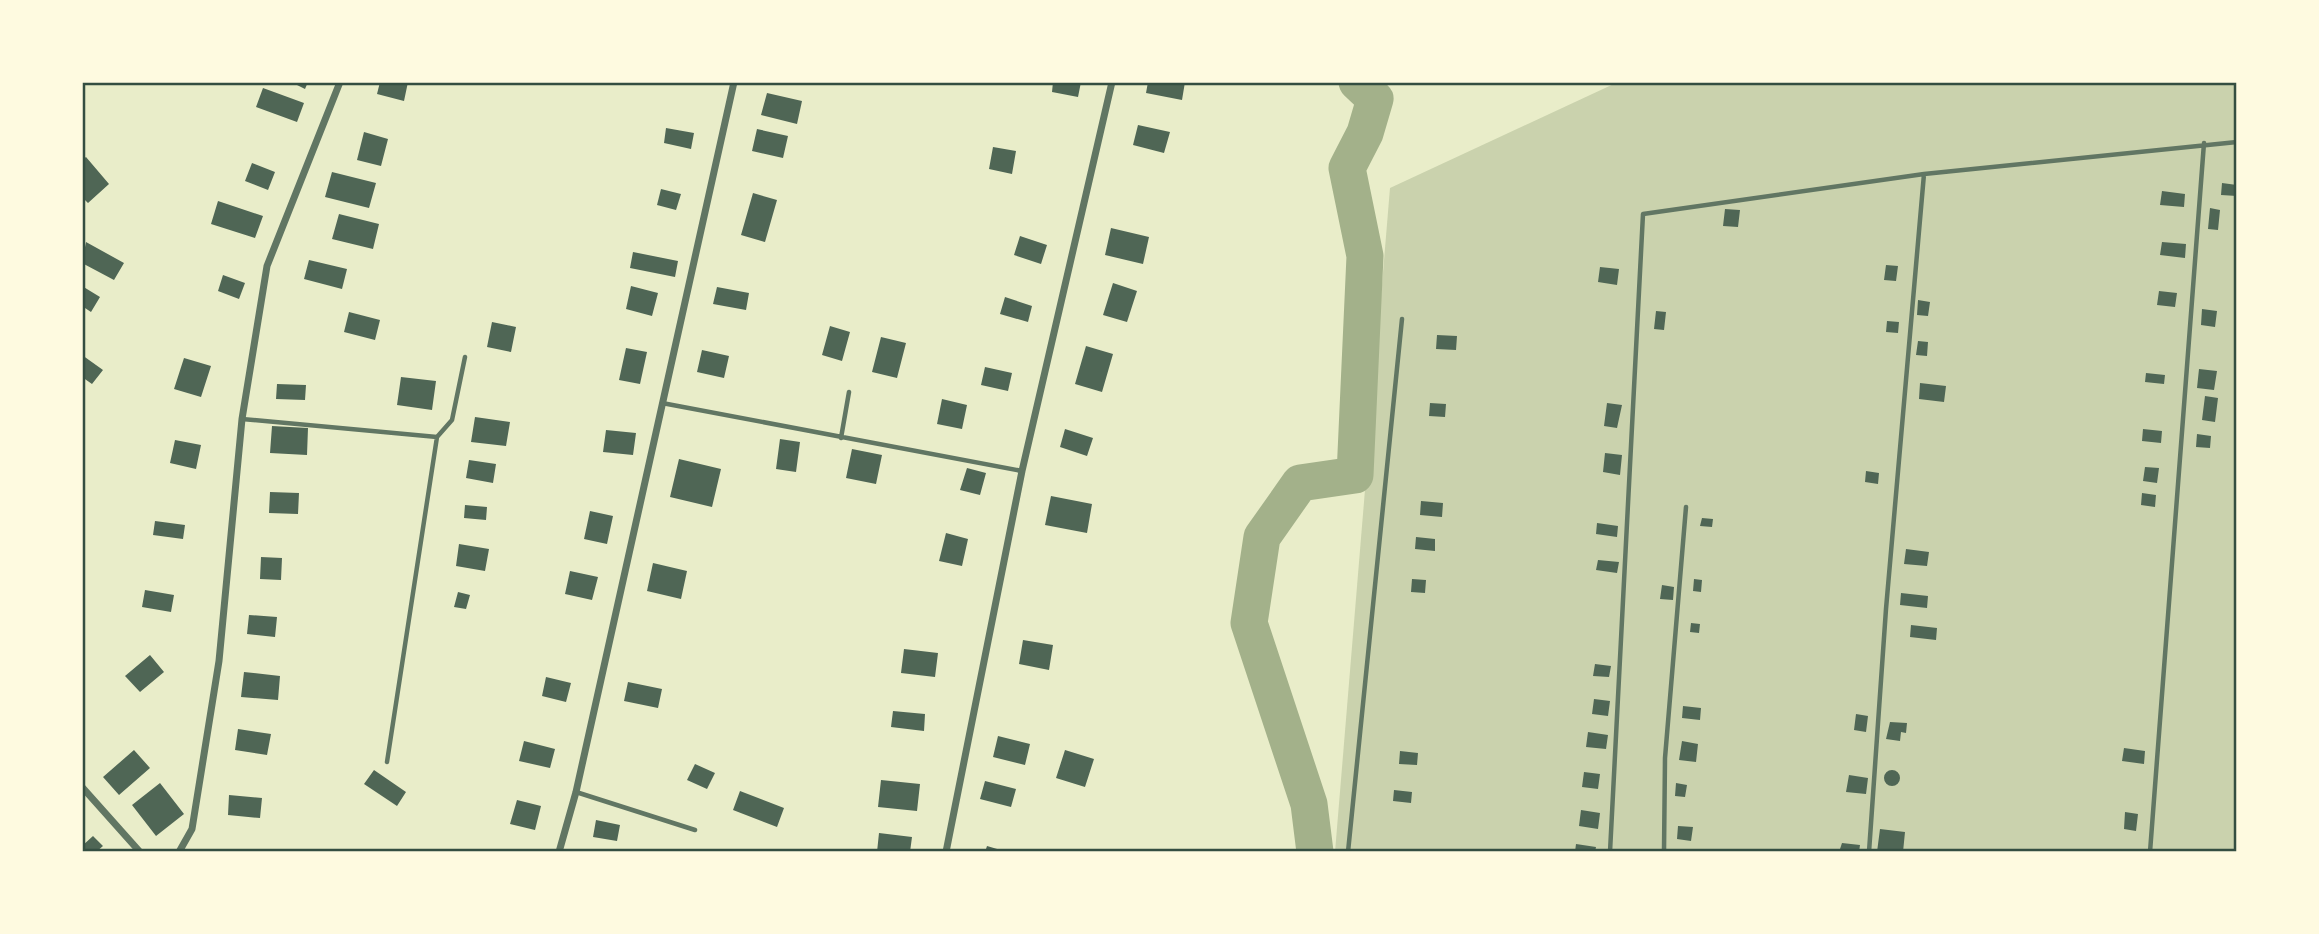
<svg xmlns="http://www.w3.org/2000/svg" width="2319" height="934" font-family="'Noto Sans',sans-serif">
  <style>
    .green { fill: #cad2ad }
    .lines { fill: none; stroke-linecap: round; stroke-linejoin: round }
    .river { stroke: #a3b18a; stroke-width: 37 }
    .building { fill: #4f6655 }
    .service { stroke: #617663; stroke-width: 4.5 }
    .minor { stroke: #617663; stroke-width: 7 }
    .neatline { fill: none; stroke: #344e41; stroke-width: 2.5 }
  </style>
  <rect width="100%" height="100%" fill="#e9edc9"/>
  <!-- green -->
  <path class="green" d="M1618,82H2237V852H1335L1390,188Z"/>
  <g class="lines">
    <!-- river -->
    <path class="river" d="M1315,852L1309,804L1249,623L1262,537L1300,483L1355,475L1365,256L1347,168L1365,133L1375,99L1357,82"/>
  </g>
  <!-- building -->
  <path class="building" d="M291,82H308L305,89Z
    M380,82H408L404,101L377,94Z
    M1053,82H1081L1078,97L1052,92Z
    M1148,82H1185L1182,100L1146,93Z
    M263,88L304,103L297,122L256,107Z
    M767,93L802,101L797,124L761,115Z
    M1138,125L1170,132L1164,153L1133,145Z
    M666,128L694,133L691,149L664,143Z
    M757,129L788,136L783,158L752,151Z
    M364,132L388,139L381,166L357,160Z
    M993,147L1016,151L1012,174L989,169Z
    M86,157L109,184L88,203L82,197V160Z
    M252,163L275,172L268,190L245,181Z
    M332,172L376,183L369,208L325,197Z
    M2222,183L2237,185V196L2221,195Z
    M661,189L681,194L676,210L657,205Z
    M2162,191L2185,194L2184,207L2160,205Z
    M753,193L777,200L765,242L741,235Z
    M218,201L263,216L255,238L211,224Z
    M2210,208L2220,210L2218,230L2208,229Z
    M1725,209L1740,210L1738,227L1723,226Z
    M339,214L379,224L373,249L332,239Z
    M1111,228L1149,237L1143,264L1105,255Z
    M1020,236L1047,245L1041,264L1014,255Z
    M86,242L124,263L114,280L82,263Z
    M2162,242L2186,244L2185,258L2160,255Z
    M633,252L678,261L675,277L630,268Z
    M309,260L347,269L342,289L304,279Z
    M1886,265L1898,266L1896,281L1884,280Z
    M1600,267L1619,269L1617,285L1598,282Z
    M223,275L245,283L239,299L218,291Z
    M1113,283L1137,291L1127,322L1103,315Z
    M82,286L100,297L91,312L82,306Z
    M631,286L658,293L652,316L626,309Z
    M717,287L749,293L746,310L713,304Z
    M2159,291L2177,293L2175,307L2157,305Z
    M1005,297L1032,306L1028,322L1000,314Z
    M1918,300L1930,302L1928,316L1917,315Z
    M2202,309L2217,311L2215,327L2201,325Z
    M1656,311L1666,312L1664,330L1654,329Z
    M349,312L380,320L375,340L344,332Z
    M1887,321L1899,322L1898,333L1886,332Z
    M492,322L516,327L511,352L487,347Z
    M830,326L850,332L842,361L822,355Z
    M1437,335L1457,336L1456,350L1436,349Z
    M881,337L906,343L897,378L872,372Z
    M1918,341L1928,342L1927,356L1916,355Z
    M1086,346L1113,354L1102,392L1075,384Z
    M626,348L647,352L640,384L619,380Z
    M702,350L729,356L724,378L697,372Z
    M82,355L103,370L92,384L82,377Z
    M184,358L211,366L201,397L174,389Z
    M985,367L1012,373L1008,391L981,385Z
    M2199,369L2217,371L2214,390L2197,388Z
    M2146,373L2165,375L2164,384L2145,382Z
    M401,377L436,381L432,410L397,405Z
    M1920,383L1946,386L1944,402L1919,399Z
    M277,384L306,385L305,400L276,399Z
    M2205,396L2218,398L2215,422L2202,420Z
    M942,399L967,405L962,429L937,424Z
    M1430,403L1446,404L1445,417L1429,416Z
    M1607,403L1622,405L1617,428L1604,426Z
    M475,417L510,422L506,446L471,442Z
    M272,426L308,428L307,455L270,453Z
    M1065,429L1093,438L1087,456L1060,447Z
    M2143,429L2162,431L2161,443L2142,441Z
    M606,430L636,433L633,455L603,452Z
    M2197,434L2211,436L2210,448L2196,447Z
    M780,439L800,442L796,472L776,469Z
    M175,440L201,445L196,469L170,463Z
    M852,449L882,455L876,484L846,478Z
    M1605,453L1622,455L1620,475L1603,472Z
    M679,459L721,469L712,507L670,497Z
    M469,460L496,464L493,483L466,478Z
    M2145,467L2159,468L2157,483L2143,481Z
    M967,468L986,473L980,495L960,490Z
    M1866,471L1879,473L1878,484L1865,482Z
    M270,492L299,493L298,514L269,513Z
    M2142,493L2156,495L2155,507L2141,505Z
    M1051,496L1092,504L1087,533L1045,525Z
    M1421,501L1443,503L1442,517L1420,515Z
    M465,505L487,507L486,520L464,518Z
    M590,511L613,516L607,544L584,539Z
    M1702,518L1713,519L1712,527L1700,526Z
    M155,521L185,525L183,539L153,535Z
    M1597,523L1618,526L1617,537L1596,534Z
    M946,533L968,539L962,566L939,561Z
    M1416,537L1435,539V551L1415,549Z
    M459,544L489,549L485,571L456,566Z
    M1906,549L1929,552L1927,566L1904,564Z
    M261,557L282,558L281,580L260,579Z
    M1598,560L1619,562L1617,573L1596,570Z
    M653,563L687,571L681,599L647,591Z
    M570,571L598,577L592,600L565,594Z
    M1412,579L1426,580L1425,593L1411,592Z
    M1694,579L1702,580L1701,592L1693,591Z
    M1662,585L1674,587L1673,600L1660,599Z
    M145,590L174,595L171,612L142,607Z
    M458,592L470,595L466,609L454,607Z
    M1901,593L1928,596L1927,608L1900,605Z
    M249,615L277,617L275,637L247,634Z
    M1691,623L1700,624L1699,633L1690,632Z
    M1911,625L1937,628L1936,640L1910,637Z
    M1023,640L1053,645L1049,670L1019,664Z
    M904,649L938,653L935,677L901,673Z
    M150,655L164,672L140,692L125,676Z
    M1595,664L1611,666L1609,677L1593,676Z
    M244,672L280,676L278,700L241,697Z
    M546,677L571,683L566,702L542,696Z
    M628,682L662,689L658,708L624,701Z
    M1594,699L1610,701L1608,716L1592,714Z
    M1683,706L1701,708L1700,720L1682,718Z
    M893,711L925,714L924,731L891,727Z
    M1856,714L1868,716L1866,732L1854,730Z
    M1890,722L1907,723L1906,733L1901,732L1900,741L1886,739Z
    M238,729L271,734L267,755L235,750Z
    M1588,732L1608,735L1606,749L1586,747Z
    M998,736L1030,744L1025,765L993,757Z
    M524,741L555,749L550,768L519,761Z
    M1682,741L1698,744L1696,762L1679,760Z
    M2124,748L2145,751L2144,764L2122,761Z
    M134,750L150,768L119,795L103,777Z
    M1065,750L1094,759L1085,787L1056,778Z
    M1400,751L1418,753L1417,765L1399,764Z
    M695,764L715,773L707,789L687,780Z
    M1884 778a8 8 0 1 1 16 0a8 8 0 1 1-16 0Z
    M374,770L406,792L397,806L364,784Z
    M1584,772L1600,774L1598,789L1582,787Z
    M1849,775L1868,778L1866,794L1846,792Z
    M881,780L920,784L917,811L878,807Z
    M985,781L1016,789L1011,807L980,799Z
    M160,783L184,814L156,836L132,805Z
    M1676,783L1687,785L1685,797L1675,796Z
    M1394,790L1412,792L1411,803L1393,801Z
    M740,791L784,808L777,827L733,810Z
    M229,795L262,798L260,818L228,815Z
    M517,800L541,806L535,830L510,824Z
    M1581,810L1600,813L1598,829L1579,826Z
    M2125,812L2138,814L2136,831L2124,829Z
    M596,820L620,825L617,841L593,837Z
    M1678,826L1693,827L1691,841L1677,839Z
    M1880,829L1905,832L1903,852H1877Z
    M879,833L912,837L910,852H877Z
    M93,836L103,846L96,852H82V846Z
    M1842,843L1860,845L1859,852H1839Z
    M1576,844L1596,847L1595,852H1575Z
    M987,846L1004,851V852H985Z"/>
  <g class="lines">
    <!-- service -->
    <path class="service" d="M662,403L1022,471
      M242,419L437,437L387,762
      M437,437L452,420L465,357
      M841,438L849,392
      M576,792L695,830
      M1348,852L1402,319
      M1610,852L1643,214L1924,174L2237,142
      M1664,852L1665,758L1686,507
      M1869,852L1886,609L1924,174
      M2150,852L2204,143"/>
    <!-- minor -->
    <path class="minor" d="M82,787L140,852
      M179,852L192,829L219,661L242,419L267,266L340,82
      M559,852L576,792L734,82
      M946,852L1022,471L1112,82"/>
  </g>
  <!-- border -->
  <rect width="2319" height="934" fill="none" stroke="#fefae0" stroke-width="168"/>
  <rect x="84" y="84" width="2151" height="766" class="neatline"/>
</svg>
